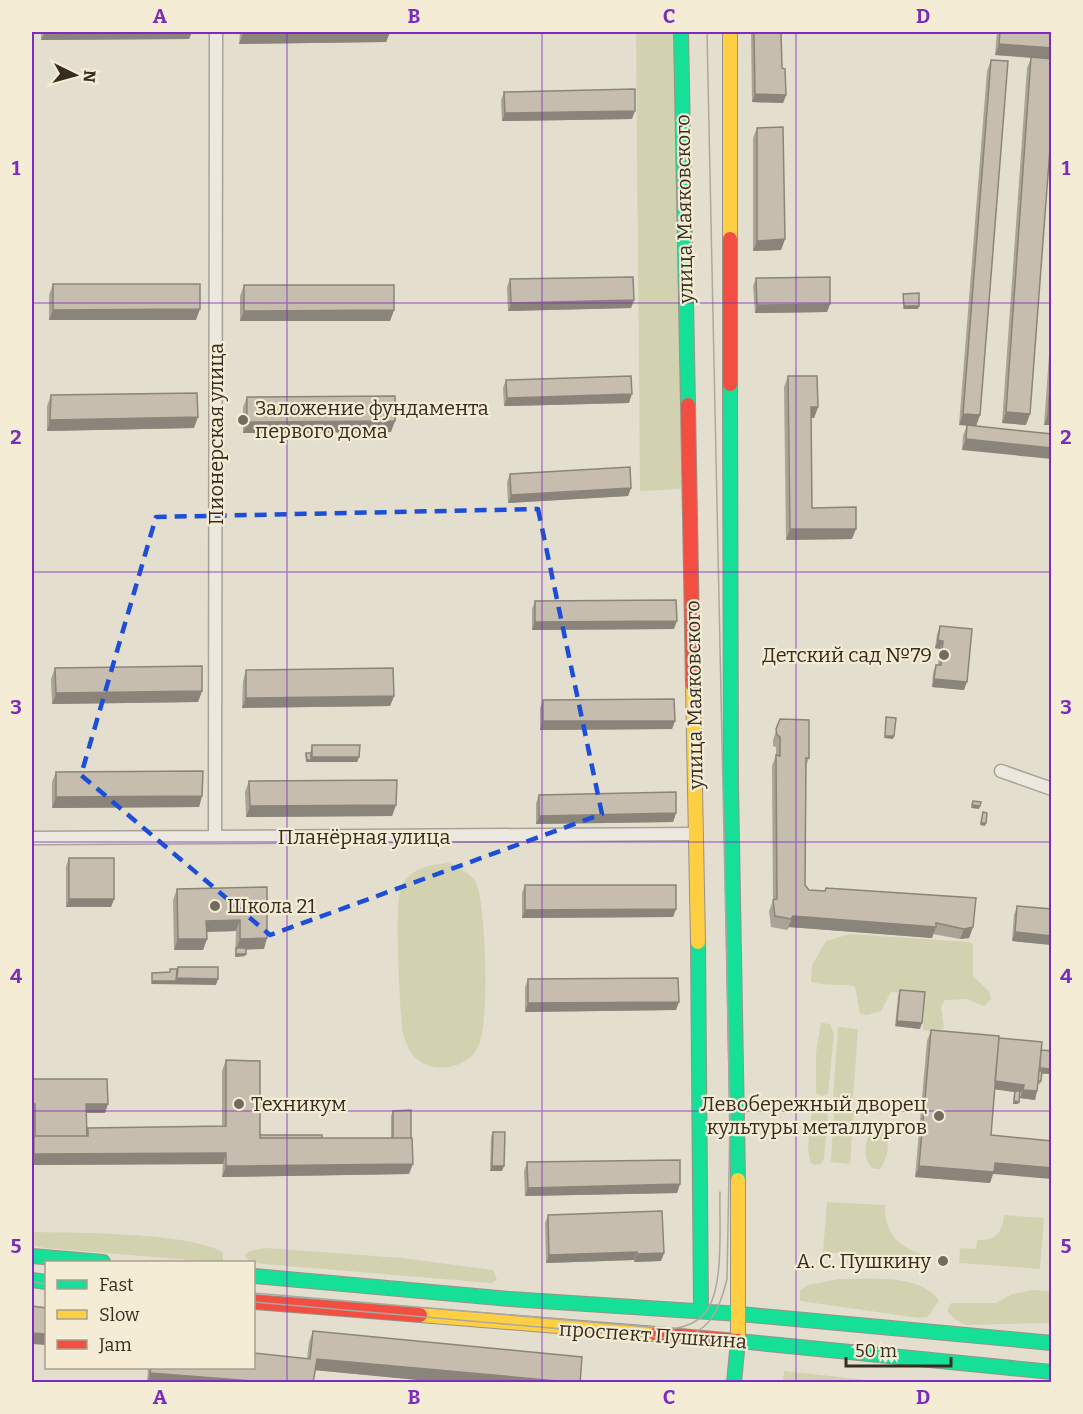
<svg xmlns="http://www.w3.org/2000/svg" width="1083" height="1414" font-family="Bitter,serif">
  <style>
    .green { fill: #d2d2b1 }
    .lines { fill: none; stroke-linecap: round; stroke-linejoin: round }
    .street-casing { stroke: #a9a397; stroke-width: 15 }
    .fast-casing { stroke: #999287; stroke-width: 16 }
    .slow-casing { stroke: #999287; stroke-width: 16 }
    .jam-casing { stroke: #999287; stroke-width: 16 }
    .street { stroke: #ece8e0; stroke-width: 12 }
    .fast { stroke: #16e098; stroke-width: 14 }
    .slow { stroke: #ffcf43; stroke-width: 14 }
    .jam { stroke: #f24e42; stroke-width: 14 }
    .tram { stroke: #aba8a0; stroke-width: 1.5 }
    .wall { fill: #aba396 }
    .shaded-wall { fill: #8b847a }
    .building { fill: #c7bdaf; stroke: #8b847a; stroke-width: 1.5 }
    .marked { fill: none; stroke: #1d4ed8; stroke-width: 4.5; stroke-dasharray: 12 8; stroke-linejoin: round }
    .grid { fill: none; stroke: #7b2cbf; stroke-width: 1.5; stroke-opacity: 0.55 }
    .poi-dot { fill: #746a5d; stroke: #f4ecd5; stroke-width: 2 }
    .labels { text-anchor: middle; stroke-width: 4.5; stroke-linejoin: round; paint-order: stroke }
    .street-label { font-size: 20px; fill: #372c20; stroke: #f4ecd5 }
    .poi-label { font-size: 20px; fill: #372c20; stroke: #f4ecd5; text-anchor: start }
    .neatline { fill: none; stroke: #7b2cbf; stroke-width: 2 }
    .grid-label { font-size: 20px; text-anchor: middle; font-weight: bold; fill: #7b2cbf }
  </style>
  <rect width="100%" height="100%" fill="#e4dece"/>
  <!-- green -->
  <path class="green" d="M636,32H680L681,489L640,491Z
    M449,863C459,868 473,874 477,885C486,911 490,1024 478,1047C466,1072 424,1075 410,1051C408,1046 404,1039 403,1034C400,1013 393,900 402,885C411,868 433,864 449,863Z
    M850,934L969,942L973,944V976L989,991L991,999L984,1006L966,999L945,1000L941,1007L944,1028L933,1032L923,1030L924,995L891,992L881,1011L867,1015L860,1013L855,986C840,984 825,986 811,982L812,965L826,941Z
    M821,1023L830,1024L834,1034L828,1094L822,1096L816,1093V1052Z
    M838,1027L858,1029L853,1098L833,1097Z
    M817,1106H826L828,1117L824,1158L821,1164L814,1165L810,1162L808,1147L812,1111Z
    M834,1109L854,1110L850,1164L831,1162Z
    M873,1124L882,1125C890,1141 890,1154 880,1169H874C859,1157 867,1139 873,1124Z
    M827,1202L885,1205C884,1233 898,1246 923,1255V1260L823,1252Z
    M1004,1215L1044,1218L1040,1269L959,1263L960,1248L976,1249L977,1240C996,1241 1002,1233 1004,1215Z
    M32,1232C78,1233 185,1232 223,1252V1261L215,1262L44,1248L32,1245Z
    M266,1248L402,1258L493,1270L497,1280L491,1283L264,1264L251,1262L245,1256L249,1251Z
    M839,1279C868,1279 919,1273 939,1300L928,1317L919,1318L800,1301V1290L808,1285Z
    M1032,1290L1051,1291V1323L966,1325L954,1319L947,1311L951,1303H996L1012,1294Z
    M784,1371L885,1382H783Z"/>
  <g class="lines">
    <!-- street casing -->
    <g class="street-casing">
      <path id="street" d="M1001,771L1052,789
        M215,837L216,32
        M32,838L696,834"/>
    </g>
    <!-- fast casing -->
    <g class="fast-casing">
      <path id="fast" d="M681,32L688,405
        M730,384L731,785L738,1180
        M698,942L701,1311
        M32,1256L103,1262
        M254,1276L510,1299L740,1314
        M32,1280L46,1282
        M740,1314L1052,1343
        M734,1382L738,1341L1052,1372"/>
    </g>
    <!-- slow casing -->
    <g class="slow-casing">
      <path id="slow" d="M730,32V239
        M693,685L698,942
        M738,1180V1341
        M420,1315L656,1334"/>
    </g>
    <!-- jam casing -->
    <g class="jam-casing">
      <path id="jam" d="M730,239V384
        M688,405L693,685
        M254,1302L420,1315
        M656,1334L738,1341"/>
    </g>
    <!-- street -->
    <use href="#street" class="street"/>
    <!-- fast -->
    <use href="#fast" class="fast"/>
    <!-- slow -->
    <use href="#slow" class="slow"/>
    <!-- jam -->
    <use href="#jam" class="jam"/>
    <!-- tram -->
    <path class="tram" d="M32,1282L46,1284
      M254,1293L672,1329C685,1327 697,1323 705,1313C725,1289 719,1223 720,1192
      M254,1302L676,1339C709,1334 720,1309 727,1279L730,1119L707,32"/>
  </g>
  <!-- wall -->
  <path class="wall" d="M41,32H192L189,39L41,40Z
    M240,32H390L386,42L239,44Z
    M751,32H781L782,68L786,95L783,103L752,102Z
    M997,32H1052L1026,425L1002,423L1027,68L1031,58L995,55Z
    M991,60L980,415L976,426L959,425L987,71Z
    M504,92L632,119L502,121L501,100Z
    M757,128L785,239L781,250L753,251V138Z
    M756,278L830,304L827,312L755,313L753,286Z
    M510,279L634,300L631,308L508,311L507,287Z
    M53,284L196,320H49V295Z
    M244,285L394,310L390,321H240V296Z
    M1052,314V425H1044Z
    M788,376L818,407L814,418H811L812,508L852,539L786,540L784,387Z
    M506,380L629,403L504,406L503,388Z
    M51,395L194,428L47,431V406Z
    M247,397L391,432L243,433V407Z
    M967,425L1052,434L962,450L963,436Z
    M510,474L631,488L628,496L508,503L507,482Z
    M535,601L674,629L532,630V609Z
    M940,626L964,690L932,687L933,673L936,665H938L940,649L935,648L937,634Z
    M55,668L202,691L198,702L52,704L51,679Z
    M246,670L394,696L390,706L242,708L243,681Z
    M543,700L675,721L672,729L540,730V708Z
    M780,719L809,758L806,766L805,885L809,890L973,927L969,938L960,939L933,934L932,938L789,927L787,930L771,927L769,911L773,901L772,766L776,755V747L773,746V740Z
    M312,745L359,757L357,762H306L305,755L306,753H310Z
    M56,772L202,796L199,807L52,808V782Z
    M249,781L396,805L392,816L246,817L245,792Z
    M539,795L676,813L673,822L536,824V803Z
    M69,858L114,899L111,907H66V866Z
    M525,885L676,909L673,917L522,918V893Z
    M267,887L264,949H246L245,956L235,957L236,931L206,932L207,939L203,950H174L173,900L177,889Z
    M1017,906L1052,909V945L1012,941L1014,915Z
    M528,979L676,1010L525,1012V987Z
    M900,990L920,1029L895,1026L898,996Z
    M931,1030L999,1038L1041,1050L1052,1051V1074H1042L1041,1081L1040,1084H1038L1035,1100L1020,1098L1021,1093H1020L1018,1104H1013L1014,1092L995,1089L991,1135L993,1174L990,1183L915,1177L927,1041Z
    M226,1060L260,1135L322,1138H391V1116L393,1111L409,1174L222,1177L223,1164L32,1165V1079L105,1113H87V1130L222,1126V1071Z
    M493,1132L502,1171H490L491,1137Z
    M527,1162L680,1184L677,1193L525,1196L524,1171Z
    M548,1215L664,1253L661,1261L634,1262V1260L546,1263L545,1223Z
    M313,1331L580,1383H450L315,1370L313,1383H147L148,1368H254L307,1359L309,1342Z"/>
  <!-- shaded-wall -->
  <path class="shaded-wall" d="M45,32H192L189,39L41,40Z
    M390,32L386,42L239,44L243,33Z
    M999,44L1052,48V59L995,55Z
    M755,94L786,95L783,103L752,102Z
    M635,111L632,119L502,121L505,113Z
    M785,239L781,250L753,251L757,241Z
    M634,300L631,308L508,311L511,303Z
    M830,304L827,312L755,313L757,305Z
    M904,306H919L918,309H903Z
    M200,309L196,320H49L53,310Z
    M394,310L390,321H240L244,311Z
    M632,394L629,403L504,406L507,398Z
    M811,407H818L814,418H807Z
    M1006,412L1030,414L1026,425L1002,423Z
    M963,414L980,415L976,426L959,425Z
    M1048,414H1052V425H1044Z
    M198,417L194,428L47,431L50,420Z
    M395,421L391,432L243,433L247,422Z
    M966,439L1052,448V459L962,450Z
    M631,488L628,496L508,503L511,495Z
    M790,529H856L852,539L786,540Z
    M677,621L674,629L532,630L535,622Z
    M938,640L943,641L940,649L935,648Z
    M934,679L967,682L964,690L932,687Z
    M202,691L198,702L52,704L56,693Z
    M394,696L390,706L242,708L246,698Z
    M543,721H675L672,729L540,730Z
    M885,736H894L893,739L884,738Z
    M312,757H359L357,762H306L307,760H311Z
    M202,796L199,807L52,808L56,797Z
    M396,805L392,816L246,817L250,806Z
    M972,805L980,806L979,809L971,808Z
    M676,813L673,822L536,824L539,816Z
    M981,823H986L985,826L980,825Z
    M69,899H114L111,907H66Z
    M676,909L673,917L522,918L525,910Z
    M793,916L936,927L932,938L789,927L787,930Z
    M240,920L236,931L202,932L206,921Z
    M973,927L969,938L960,939L964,929Z
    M1015,932L1052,936V945L1012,941Z
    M267,938L264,949L236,950L240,939Z
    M178,939H207L203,950H174Z
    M236,954H246L245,956L235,957Z
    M177,978L218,979L216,985L151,984L152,981H176Z
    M679,1002L676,1010L525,1012L528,1003Z
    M897,1021L922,1023L920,1029L895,1026Z
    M1039,1068L1052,1069V1074L1038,1073Z
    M995,1081L1024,1085L1021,1093L992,1089Z
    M1023,1090L1037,1091L1035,1100L1020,1098Z
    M1014,1101L1019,1102L1018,1104H1013Z
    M32,1104H35L32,1112Z
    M86,1104H108L105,1113H83Z
    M226,1153L223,1164L32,1165V1160L34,1154Z
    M995,1163L1052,1168V1179L993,1174L990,1183L915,1177L919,1166Z
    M413,1164L409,1174L222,1177L226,1166Z
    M492,1166H504L502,1171H490Z
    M680,1184L677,1193L525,1196L528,1188Z
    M637,1252L634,1260L546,1263L549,1255Z
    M664,1253L661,1261L634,1262L637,1254Z
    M32,1333L46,1334V1345L32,1344Z
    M317,1359L574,1383H450L313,1370Z
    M150,1373L278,1383H147Z"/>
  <!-- building -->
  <path class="building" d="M243,32H377L243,33Z
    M754,32H781L782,68L785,69L786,95L755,94Z
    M1000,32H1052V48L999,44Z
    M1031,57L1052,59V122L1030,414L1006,412Z
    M991,60L1008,61L980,415L963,414Z
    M635,89V111L505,113L504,92Z
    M783,127L785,239L757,241V128Z
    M633,277L634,300L511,303L510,279Z
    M830,277V304L757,305L756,278Z
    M53,284H200V309L53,310Z
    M244,285H394V310L244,311Z
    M919,293V306H904L903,294Z
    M1052,359V414H1048Z
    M631,376L632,394L507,398L506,380Z
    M788,376H817L818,407H811L812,508L856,507V529H790Z
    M197,393L198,417L50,420L51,395Z
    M395,396V421L247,422V397Z
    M967,425L1052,434V448L966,439Z
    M630,467L631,488L511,495L510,474Z
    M676,600L677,621L535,622V601Z
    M940,626L972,629L967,682L934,679L936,665H941L943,641L938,640Z
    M202,666V691L56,693L55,668Z
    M393,668L394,696L246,698V670Z
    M674,699L675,721H543V700Z
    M886,717L896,718L894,736H885Z
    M780,719L809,720V758H806L805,885L809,890L825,891L826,888L976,898L973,927L964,929L936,923V927L793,916L791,919L775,916L773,900L777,899L776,755L780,756V737L777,735L776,729Z
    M312,745H360L359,757H312Z
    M306,753H311V760H307Z
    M203,771L202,796L56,797V772Z
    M397,780L396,805L250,806L249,781Z
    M676,792V813L539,816V795Z
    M973,801L981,802L980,806L972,805Z
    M983,812L987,813L986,823H981Z
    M69,858H114V899H69Z
    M525,885H676V909L525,910Z
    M267,887V938L240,939V920L206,921L207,939H178L177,889Z
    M1017,906L1052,909V936L1015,932Z
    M236,948H246V954H236Z
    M178,967H218V979L177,978Z
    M170,969H177L176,981H152V973L170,972Z
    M678,978L679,1002L528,1003V979Z
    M900,990L925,992L922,1023L897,1021Z
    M931,1030L999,1036L991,1135L1052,1141V1168L995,1163L994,1172L919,1166Z
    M999,1038L1042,1042L1037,1091L1023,1090L1024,1085L995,1081Z
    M1041,1050L1052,1051V1069L1040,1068Z
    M226,1060L260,1061V1138H412L413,1164L226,1166V1153L34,1154V1136H88V1128L226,1126Z
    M1039,1071H1042L1041,1081H1038Z
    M32,1079H107L108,1104H86L87,1136H35V1104H32Z
    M1015,1091H1020L1019,1102L1014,1101Z
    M411,1110V1138H393V1111Z
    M493,1132H505L504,1166H492Z
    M260,1135H322V1138H260Z
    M680,1160V1184L528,1188L527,1162Z
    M662,1211L664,1253L637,1254V1252L549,1255L548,1215Z
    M32,1306L46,1308V1334L32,1333Z
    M313,1331L582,1357L580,1383L317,1359L313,1383H278L150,1373L151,1368H254V1353L310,1359Z"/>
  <!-- marked area -->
  <path class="marked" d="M538,509L602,814L270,935L81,775L156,517Z"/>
  <!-- grid -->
  <path class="grid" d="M287,32V1382M542,32V1382M796,32V1382M32,303H1052M32,572H1052M32,842H1052M32,1111H1052"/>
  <!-- markers -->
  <g class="poi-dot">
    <circle cx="243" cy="420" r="6"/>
    <circle cx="944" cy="655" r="6"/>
    <circle cx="215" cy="906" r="6"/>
    <circle cx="239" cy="1104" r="6"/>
    <circle cx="939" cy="1116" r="6"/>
    <circle cx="943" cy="1261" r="6"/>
  </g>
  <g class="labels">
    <!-- street labels -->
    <g class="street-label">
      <text transform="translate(684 209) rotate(-91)" y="7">улица Маяковского</text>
      <text transform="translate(216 434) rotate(-90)" y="7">Пионерская улица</text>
      <text transform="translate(694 695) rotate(-91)" y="7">улица Маяковского</text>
      <text x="364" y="844">Планёрная улица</text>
      <text transform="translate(653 1335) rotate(4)" y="7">проспект Пушкина</text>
    </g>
    <!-- poi labels -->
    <g class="poi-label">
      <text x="255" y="415">Заложение фундамента<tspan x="255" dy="23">первого дома</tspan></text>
      <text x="932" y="662" text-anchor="end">Детский сад №79</text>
      <text x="227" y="913">Школа 21</text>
      <text x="251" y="1111">Техникум</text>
      <text x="927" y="1111" text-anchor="end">Левобережный дворец<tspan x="927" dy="23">культуры металлургов</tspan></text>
      <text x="931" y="1268" text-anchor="end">А. С. Пушкину</text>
    </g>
  </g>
  <!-- border -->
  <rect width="1083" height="1414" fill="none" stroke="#f4ecd5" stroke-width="66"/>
  <!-- legend -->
  <rect x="45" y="1261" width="210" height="108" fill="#f4ecd5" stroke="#a89f8d" stroke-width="1.5"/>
  <rect x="57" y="1280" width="30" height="9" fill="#16e098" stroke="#a89f8d" stroke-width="1.5"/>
  <text x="99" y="1291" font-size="18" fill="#372c20">Fast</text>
  <rect x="57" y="1310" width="30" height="9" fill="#ffcf43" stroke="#a89f8d" stroke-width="1.5"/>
  <text x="99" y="1321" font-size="18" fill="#372c20">Slow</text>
  <rect x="57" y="1340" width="30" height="9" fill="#f24e42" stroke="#a89f8d" stroke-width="1.5"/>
  <text x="99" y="1351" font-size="18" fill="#372c20">Jam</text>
  <!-- north arrow -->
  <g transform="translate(75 75) rotate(95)" stroke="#f4ecd5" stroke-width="4.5" paint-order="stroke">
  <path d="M0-4.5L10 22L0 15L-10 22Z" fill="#372c20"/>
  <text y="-9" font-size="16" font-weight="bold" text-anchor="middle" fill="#372c20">N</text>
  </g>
  <!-- scale -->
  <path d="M846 1357v9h105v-9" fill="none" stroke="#372c20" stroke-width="3"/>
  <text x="855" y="1357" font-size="18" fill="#372c20" stroke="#f4ecd5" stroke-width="4.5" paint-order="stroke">50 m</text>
  <rect x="33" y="33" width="1017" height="1348" class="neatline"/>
  <g class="grid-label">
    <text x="160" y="23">A</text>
    <text x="414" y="23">B</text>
    <text x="669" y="23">C</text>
    <text x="923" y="23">D</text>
    <text x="16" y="175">1</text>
    <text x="1066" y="175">1</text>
    <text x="16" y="444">2</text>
    <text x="1066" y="444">2</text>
    <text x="16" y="714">3</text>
    <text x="1066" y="714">3</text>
    <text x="16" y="983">4</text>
    <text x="1066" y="983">4</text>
    <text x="16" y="1253">5</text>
    <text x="1066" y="1253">5</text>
    <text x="160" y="1404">A</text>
    <text x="414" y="1404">B</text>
    <text x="669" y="1404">C</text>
    <text x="923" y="1404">D</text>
  </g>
</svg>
